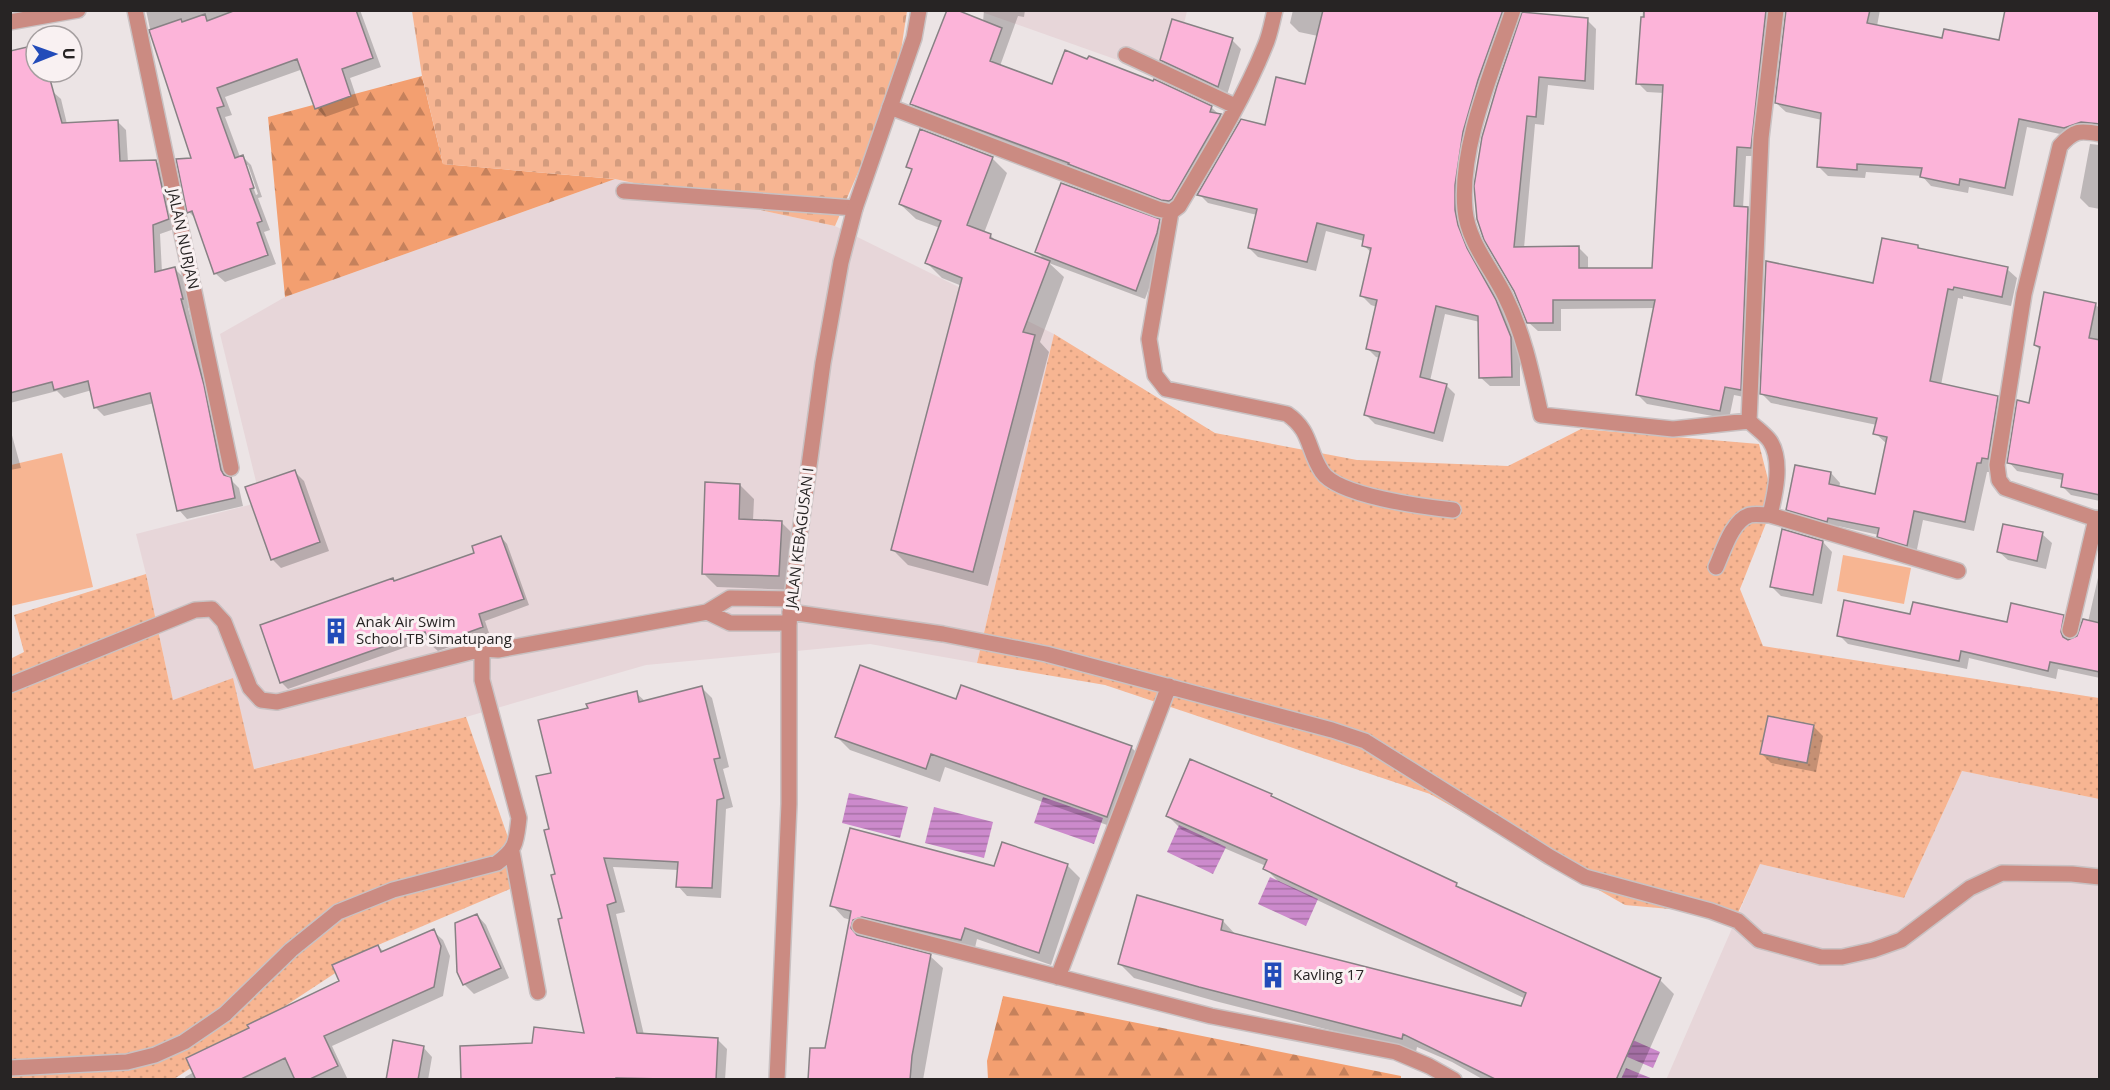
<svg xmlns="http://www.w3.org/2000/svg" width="2110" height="1090" font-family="'Open Sans',sans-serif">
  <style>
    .built { fill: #e7d6d9 }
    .grass { fill: url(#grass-dots) }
    .forest { fill: url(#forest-firs) }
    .cemetery { fill: url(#cemetery-stones) }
    .pitch { fill: #f7b592 }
    .water { fill: url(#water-rules) }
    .shadow { fill: #0003; fill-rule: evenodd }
    .building { fill: #fcb4d9; stroke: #878184; stroke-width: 1.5 }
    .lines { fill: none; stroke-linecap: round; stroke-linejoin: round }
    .minor-casing { stroke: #c9c1c2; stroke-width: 18 }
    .tertiary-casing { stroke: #c9c1c2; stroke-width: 18 }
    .minor { stroke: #cb8b82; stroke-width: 15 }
    .tertiary { stroke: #cb8b82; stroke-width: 15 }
    .labels { text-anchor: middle; stroke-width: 6; stroke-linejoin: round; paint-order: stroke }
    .street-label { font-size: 15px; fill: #272424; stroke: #f9f1f2 }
    .poi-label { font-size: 15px; fill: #272424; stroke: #f9f1f2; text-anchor: start }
  </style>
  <defs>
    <pattern id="grass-dots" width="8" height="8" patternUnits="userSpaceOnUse" patternTransform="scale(1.5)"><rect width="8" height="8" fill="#f7b592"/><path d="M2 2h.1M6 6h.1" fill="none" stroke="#d49c7e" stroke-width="1.8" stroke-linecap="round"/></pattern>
    <pattern id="forest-firs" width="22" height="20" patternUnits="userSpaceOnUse" patternTransform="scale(1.5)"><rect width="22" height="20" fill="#f39f70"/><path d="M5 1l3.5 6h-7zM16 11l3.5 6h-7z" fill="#c5815c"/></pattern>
    <pattern id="cemetery-stones" width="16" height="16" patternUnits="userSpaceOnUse" patternTransform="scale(1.5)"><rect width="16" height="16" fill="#f7b592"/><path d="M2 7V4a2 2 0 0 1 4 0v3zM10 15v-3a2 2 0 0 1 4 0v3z" fill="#d49c7e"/></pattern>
    <pattern id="water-rules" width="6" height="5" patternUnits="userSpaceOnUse" patternTransform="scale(1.5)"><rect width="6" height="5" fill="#cc8acc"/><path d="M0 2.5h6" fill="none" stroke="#a671a5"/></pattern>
  </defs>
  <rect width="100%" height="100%" fill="#ece4e5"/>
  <!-- built -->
  <path class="built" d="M979,11H1187L1171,79Z
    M615,179L835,226L1054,334L977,663L870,644L646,665L466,717L253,769L233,679L173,700L146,574L136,534L261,502L220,334L285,297Z
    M1962,771L2099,799V1079L1666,1080L1760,864L1904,898Z"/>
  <!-- grass -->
  <path class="grass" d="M1054,334L1215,433L1357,460L1508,466L1581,429L1759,444L1774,503L1740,589L1763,646L2099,698V799L1962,771L1904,898L1760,864L1737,915L1625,905L1430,794L1105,685L977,663Z
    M146,574L173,700L233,678L254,769L466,717L524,883L378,945L174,1079L11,1080L10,659L24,652L14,615Z"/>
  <!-- forest -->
  <path class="forest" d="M422,76L443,164L615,179L285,297L268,117Z
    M1003,996L1401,1076V1079H988L987,1061Z"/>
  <!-- cemetery -->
  <path class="cemetery" d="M412,11H907L896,84L835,226L615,179L443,164L422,76Z"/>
  <!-- pitch -->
  <path class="pitch" d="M62,453L93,587L11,606V465Z
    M1843,555L1911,568L1904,604L1837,591Z"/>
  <!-- water -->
  <path class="water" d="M849,793L908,807L900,838L842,823Z
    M1043,797L1103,818L1094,844L1034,823Z
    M934,807L993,822L984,858L925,843Z
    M1179,825L1226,847L1213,874L1167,852Z
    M1270,877L1318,899L1306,926L1258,904Z
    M1610,1030L1660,1052L1653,1068L1602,1046Z
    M1626,1068L1653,1079H1621Z"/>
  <!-- shadow -->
  <path class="shadow" d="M146,10H360L381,67L350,78L359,105L325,117L317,108L303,69L225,97L232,115L225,117L240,157L242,156L251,165L262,197L258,198L270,230L264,232L276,264L225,282L216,274L196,219L189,212L193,159L153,43ZM245,165H248L258,194L256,195Z
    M984,10H1025L1024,17L1018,16L1000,66L1053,86L1211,107L1229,124L1178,209L920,112L912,104L983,22Z
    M1293,10H1502L1511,21L1466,168L1476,259L1505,311L1520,347V386H1490L1480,377V322L1445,314L1430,381L1446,385L1455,394L1443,442L1375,424L1366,415L1380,358L1376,357L1367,348L1377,307L1371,305L1362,296L1372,253L1363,245L1364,241L1326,231L1316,271L1258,257L1249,248L1257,215L1208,203L1199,194L1306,86L1318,36L1299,32L1290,23Z
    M1643,10H1781L1759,156H1746L1743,208H1748L1757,217L1749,398L1734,395L1729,419L1647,404L1638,395L1655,308L1561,309V331H1538L1528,322L1483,137L1587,20L1596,29L1594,90L1548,85L1544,125L1535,124L1524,248H1579L1588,257V270H1654L1664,93L1647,92L1638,83Z
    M1787,10H1880L1877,26L1943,40L2001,42L2100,10V131L2074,137L2027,127L2013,196L1969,187L1968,193L1931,186L1922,176L1866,172L1865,178L1828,176L1819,167L1822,120L1786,112L1776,103Z
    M1232,40L1241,49L1227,95L1171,69L1161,60Z
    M36,46V72H53L56,82L10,85Z
    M52,91L61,99L67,124L117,121L126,130L128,162L156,161L164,170L177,228L160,234L162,272L174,268L183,277L191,307L188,308L212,394L229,478L239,488L243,506L187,519L179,510L154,403L104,416L96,408L92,390L64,398L57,391L10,403V101Z
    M2090,144L2100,145V209L2089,207L2080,198Z
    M992,158L1007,173L984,233L990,235L998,243L1046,261L1037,252L1159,221L1168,230L1166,243L1145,299L1049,263L1064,277L1040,342L1049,352L988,586L908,565L893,550L962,286L942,278L927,263L940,228L916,219L900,204L913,171L908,166Z
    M1918,246L1922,251L2007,269L2017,278L2011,306L1963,296V299L1958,298L1941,385L1997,397L2007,407L1990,472H1987L1974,531L1923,520L1916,554L1889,546L1879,535L1838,526L1837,531L1798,519L1788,509L1831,473L1840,483L1839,488L1876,495L1887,444L1875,433L1877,425L1771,403L1761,393Z
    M2095,304L2100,309V501L2071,495L2062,486L2063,480L2017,471L2009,462L2031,405L2041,351L2035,345Z
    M10,428L21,468L10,470Z
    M294,471L304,481L329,551L281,568L272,559Z
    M740,485L754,499L753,521L781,522L795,536L793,590L717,587L703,573Z
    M2042,534L2052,543L2046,569L2008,560L1998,551Z
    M501,537L507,544L529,605L485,621L489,633L438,651L431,645L429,639L288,689L281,682L395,582L476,554Z
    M1823,542L1832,552L1822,604L1781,596L1771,586Z
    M2100,569V678L2058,669L2056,679L1969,658L1967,669L1848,644L1839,635L1912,616L2008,624L2063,616L2071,625L2069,641L2078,638L2088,622Z
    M702,688L712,698L729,767L723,769L733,807L726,809L721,898L687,896L678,886L679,870L613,867L625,912L616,914L644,1035L717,1039L727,1049L725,1080H463L534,1044L586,1035L564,919L551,830L552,774L589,709L636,693L646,702Z
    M957,701L1131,747L1145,761L1121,830L945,767L940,782L850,750L836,736Z
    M1814,727L1823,736L1816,772L1771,763L1762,754Z
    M1191,761L1271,796L1275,799L1456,884L1463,891L1660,980L1674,994L1636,1080H1484L1452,1062L1417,1047L1416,1052L1215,1001L1134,978L1120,964L1223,921L1237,936L1522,1008L1526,999L1279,882L1265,868L1266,866L1182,830L1168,816Z
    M1003,844L1068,866L1080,878L1051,965L977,939L974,952L865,932L863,938L930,956L943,968L923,1080H810L826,1050L851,920L844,918L832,905L995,868Z
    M477,915L486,925L509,978L474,994L464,984L459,971Z
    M433,931L443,940L450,956L443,996L332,1046L348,1080H186L185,1077L194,1072L251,1029L341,981L378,946L384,952Z
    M423,1047L432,1057L428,1080H387Z"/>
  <!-- building -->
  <path class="building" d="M236,10H356L373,58L342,69L351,96L315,109L297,59L217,88L224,106L217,108L235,158L243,155L254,188L250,189L262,221L257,223L268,255L214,274L192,211L187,213L176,159L191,158L149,30L181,19L182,22L205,14L207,21Z
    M947,10H957L1002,28L990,61L1052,84L1065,50L1087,59L1089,56L1153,81L1154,79L1212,106L1210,112L1221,114L1172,199L1169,201L1161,200L1068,164L1069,163L910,104Z
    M1323,10H1503L1478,80L1463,132L1455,185V210L1458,225L1467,248L1496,300L1511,337L1512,377L1479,378L1478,316L1436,306L1420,377L1447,384L1434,433L1364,415L1380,352L1366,349L1377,300L1360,296L1371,248L1362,246L1364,235L1317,223L1307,262L1248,248L1257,209L1197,195L1241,119L1265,125L1276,77L1305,84Z
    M1644,10H1766L1751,148L1737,147L1734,206L1748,207L1741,390L1725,387L1720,411L1636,395L1655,300H1553V323H1527L1514,291L1484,240L1477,219L1474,186L1482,137L1497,86L1522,12L1588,18L1585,81L1539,77L1536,117L1527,116L1514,247L1579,246V268H1652L1663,85L1636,84L1641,17H1644Z
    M1786,10H1870L1867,23L1942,38L1944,29L1999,40L2005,10H2100V124L2081,122L2064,128L2019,119L2005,188L1960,179L1959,185L1920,177L1922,168L1857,164V170L1817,167L1821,113L1775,103Z
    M1172,19L1233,38L1218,87L1160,60Z
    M36,45V72H48L62,123L118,120L120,161L156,160L169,219L153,225L155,272L175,267L183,299H181L204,385L221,470L224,475L231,477L235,498L177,511L150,393L94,408L88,381L54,390L52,382L10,393V51Z
    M920,129L993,157L967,225L991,234L990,238L1050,261L1023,332L1035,335L973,572L891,550L962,278L925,263L941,221L899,204L912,169L906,167Z
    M1061,183L1160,219L1157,233L1136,291L1035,252Z
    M1882,238L1918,245V248L2008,267L2002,297L1954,287L1953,290L1948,289L1930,381L1998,396L1988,459L1982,458L1981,463H1977L1965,522L1914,511L1907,546L1877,537L1879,528L1828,518L1827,522L1786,510L1795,465L1831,472L1829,484L1875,494L1887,437L1873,434L1877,418L1760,394L1766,261L1873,283Z
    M2044,292L2096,303L2089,338L2100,340V495L2061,487L2063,474L2007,463L2017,400L2029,403L2040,347L2034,345Z
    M295,470L320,542L271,560L245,487Z
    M705,482L740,484L739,519L782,521L779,576L702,574Z
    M2003,524L2043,532L2037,561L1997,552Z
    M1782,529L1823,541L1813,595L1770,587Z
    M501,536L524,599L479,614L483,627L430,646L425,632L280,683L260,625L393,578L394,581L474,553L472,546Z
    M1844,600L1910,614L1913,602L2007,622L2011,603L2064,615L2061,632L2063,637L2068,640L2077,636L2083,619L2100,623V672L2050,662L2048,671L1961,651L1959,661L1837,636Z
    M860,665L956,699L961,685L1132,746L1107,817L931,754L926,769L835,737Z
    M702,686L720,758L714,759L724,798L717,800L712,888L676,887L678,862L604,858L616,902L607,905L637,1033L718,1038L716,1080L616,1078V1080H461L460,1046L532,1043L534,1027L584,1033L558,919L562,918L551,875L555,874L544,830L549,829L536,776L551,773L538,720L588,708L586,704L637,691L639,702Z
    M1768,716L1814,725L1807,763L1760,754Z
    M1190,759L1272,794L1271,796L1457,883L1456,886L1661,978L1616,1080H1497L1403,1034L1402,1039L1199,987L1118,964L1137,895L1223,920L1221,930L1521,1006L1526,993L1263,869L1267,860L1166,816Z
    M850,828L994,866L1002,842L1068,864L1039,953L965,928L961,940L862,917L853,920L851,928L857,935L931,954L912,1056L910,1080H808L810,1048H825L851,911L830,906Z
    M477,914L501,968L463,985L457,972L455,923Z
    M434,929L441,946L434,987L324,1036L338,1066L308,1080H295L285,1058L239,1080H196L186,1058L249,1028L247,1025L339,981L332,965L378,945L381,952Z
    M393,1040L424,1046L418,1080H386Z"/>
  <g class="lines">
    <!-- minor casing -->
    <g class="minor-casing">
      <path id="minor" d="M135,10L231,468
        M1513,10C1493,70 1459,146 1465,210C1468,242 1492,269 1505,296C1524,334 1532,374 1541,415L1673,429L1749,421
        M1776,10L1761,138L1749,421C1756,428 1765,434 1770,441C1783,461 1775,494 1770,515L1958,571
        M10,22L78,10
        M1126,55L1235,106
        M890,107L1158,209L1171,212L1179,206C1209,155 1243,101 1265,46C1270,35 1272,22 1275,10
        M624,191L855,208
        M1171,212L1149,339L1155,375L1166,389L1287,414C1312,431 1307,450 1322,472C1338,496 1424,507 1453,510
        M2096,519L2005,488L1999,480L1997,465L2024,294L2060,146C2074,130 2080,130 2100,134
        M1716,567C1723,552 1732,520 1750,515C1755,514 1764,515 1770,515
        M707,612L730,623H789
        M790,612L943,634L1046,654L1332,730L1365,741L1550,857L1585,877L1711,911L1738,921L1759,940L1821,957H1842L1873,950L1901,940L1970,888L2002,873L2072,874L2100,877
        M2070,630L2096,519L2100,518
        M10,685L195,610L212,609L224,622L250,688L261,700L277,702L482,649
        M512,852L538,992
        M860,926L1211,1016L1396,1052L1429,1066L1454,1080
        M1058,977L1169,686
        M10,1068L127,1062L155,1055L184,1042L225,1014L291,950L338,912L393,890L497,863C517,848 516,842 519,818L482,680V649L498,650L707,612L730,598L792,599"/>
    </g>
    <!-- tertiary casing -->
    <g class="tertiary-casing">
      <path id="tertiary" d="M777,1080L789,804V623L800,532L823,363L841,262L855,208L914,38L919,10"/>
    </g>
    <!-- minor -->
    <use href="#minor" class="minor"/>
    <!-- tertiary -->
    <use href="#tertiary" class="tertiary"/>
  </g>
  <!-- icons -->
  <defs>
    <g id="building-bare" transform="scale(2.07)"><path d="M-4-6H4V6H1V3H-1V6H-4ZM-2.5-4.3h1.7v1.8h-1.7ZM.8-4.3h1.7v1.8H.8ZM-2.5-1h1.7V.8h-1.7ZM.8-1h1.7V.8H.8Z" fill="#224bb9" stroke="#f9f1f2" stroke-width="2.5" paint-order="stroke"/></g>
  </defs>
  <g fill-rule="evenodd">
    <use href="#building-bare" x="336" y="631"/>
    <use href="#building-bare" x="1273" y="975"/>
  </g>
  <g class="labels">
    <!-- street labels -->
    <g class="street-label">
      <text transform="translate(183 239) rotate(78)" y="5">JALAN NURJAN</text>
      <text transform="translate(800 538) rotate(-83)" y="5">JALAN KEBAGUSAN I</text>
    </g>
    <!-- poi labels -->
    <g class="poi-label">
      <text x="356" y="627">Anak Air Swim<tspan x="356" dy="17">School TB Simatupang</tspan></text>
      <text x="1293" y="980">Kavling 17</text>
    </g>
  </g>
  <!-- border -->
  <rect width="2110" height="1090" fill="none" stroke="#272424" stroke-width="24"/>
  <!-- north arrow -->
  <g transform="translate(54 54) rotate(89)"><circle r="28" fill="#f9f1f2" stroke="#a59fa0" stroke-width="1.5"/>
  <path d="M0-4.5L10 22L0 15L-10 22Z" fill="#224bb9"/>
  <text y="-9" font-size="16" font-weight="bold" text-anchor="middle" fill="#272424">U</text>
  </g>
</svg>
